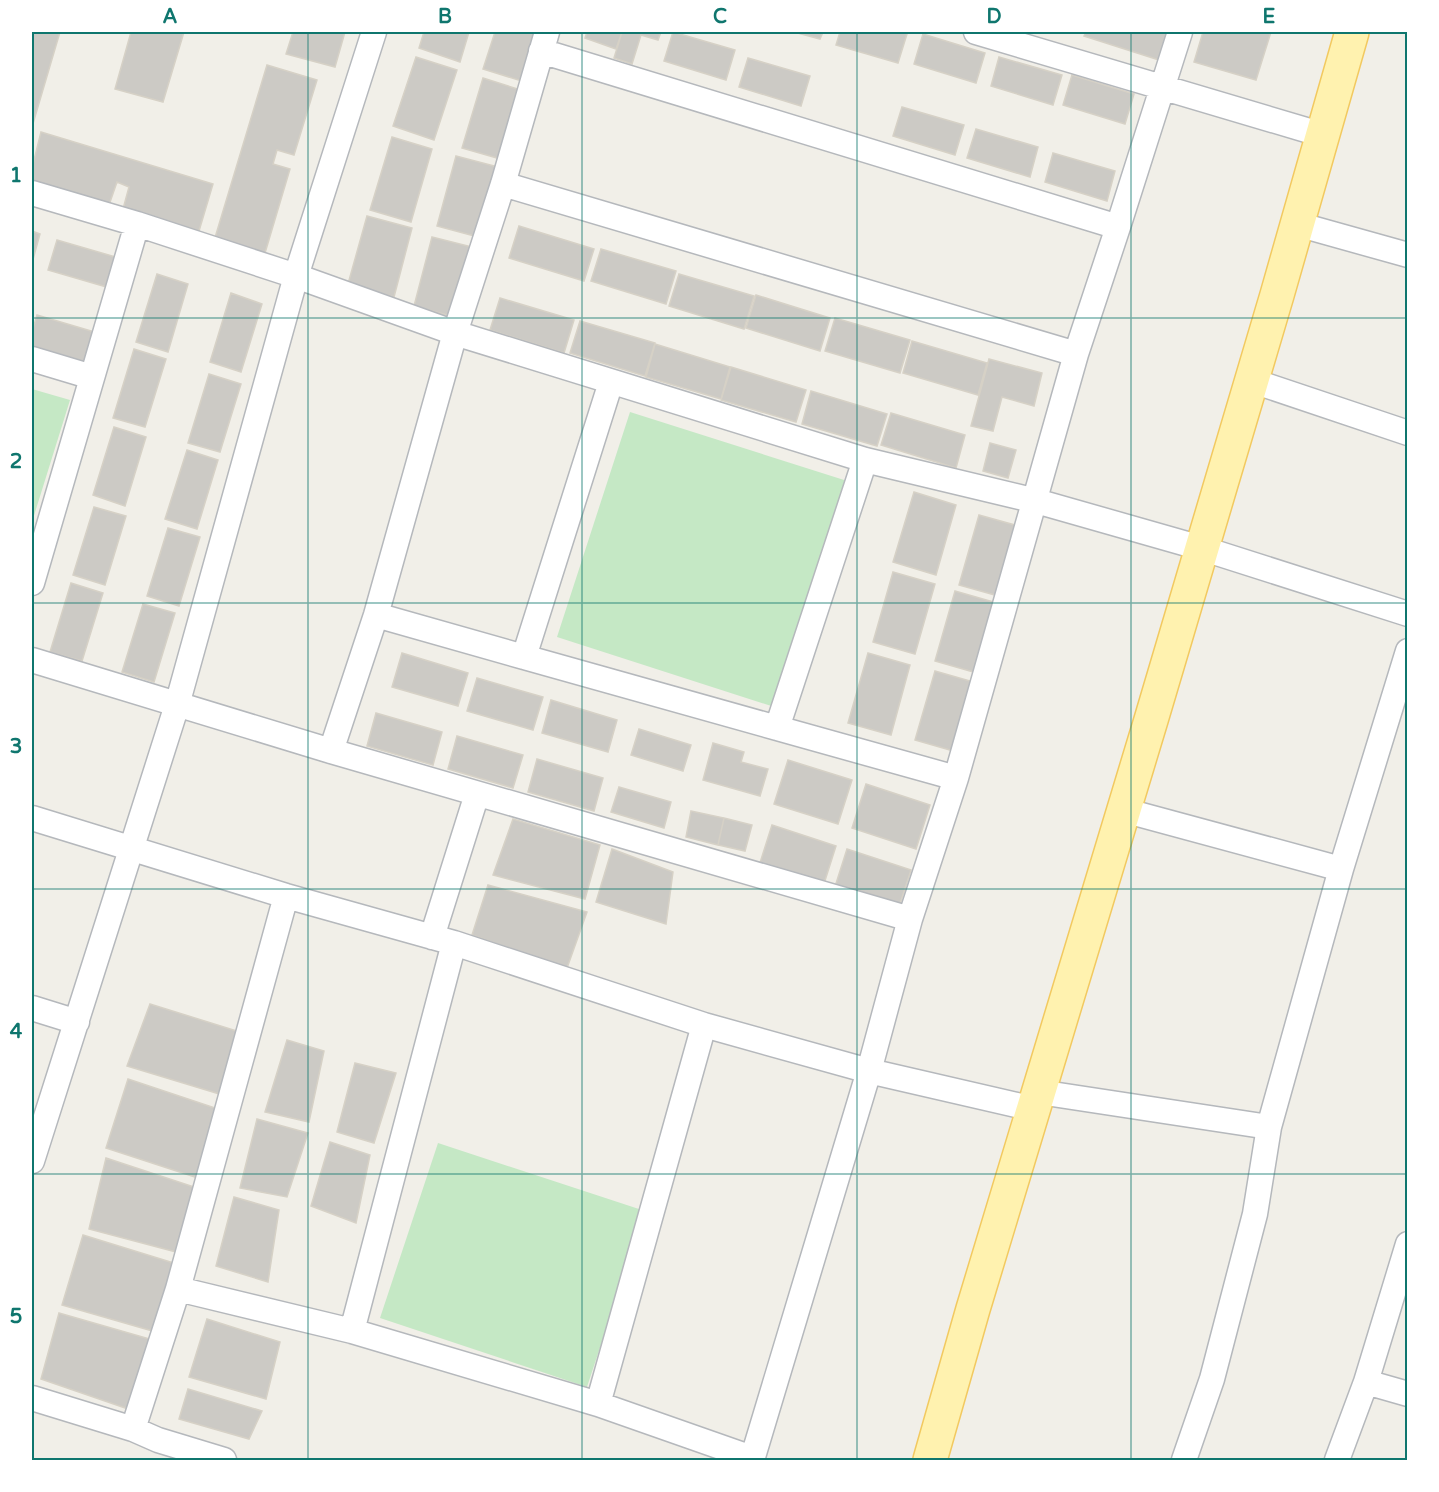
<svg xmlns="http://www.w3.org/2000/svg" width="1439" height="1492" font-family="'Varela Round',sans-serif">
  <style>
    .green { fill: #c5e8c5 }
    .building { fill: #cccac5; stroke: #d6d1c6; stroke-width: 1.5 }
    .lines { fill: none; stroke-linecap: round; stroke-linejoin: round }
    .minor-casing { stroke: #b5b8bc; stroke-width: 27 }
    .primary-casing { stroke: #f2c960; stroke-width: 36 }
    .minor { stroke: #fff; stroke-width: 24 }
    .primary { stroke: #fff2af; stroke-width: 33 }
    .grid { fill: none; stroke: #0f766e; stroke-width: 1.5; stroke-opacity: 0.55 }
    .neatline { fill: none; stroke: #0f766e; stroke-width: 2 }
    .grid-label { font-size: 20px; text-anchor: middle; font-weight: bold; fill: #0f766e }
  </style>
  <rect width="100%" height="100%" fill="#f1efe8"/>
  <!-- green -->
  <path class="green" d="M32,389L70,400L32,522Z
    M630,412L863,486L790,712L557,637Z
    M438,1143L645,1211L587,1387L380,1318Z"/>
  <!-- building -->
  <path class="building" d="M32,32H60L32,127Z
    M131,32H184L163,102L115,89Z
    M293,32H345L335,67L286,54Z
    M424,32H469L460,62L419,48Z
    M495,32H541L525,82L483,69Z
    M587,32H622L616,49L585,38Z
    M622,32H661L658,40L641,35L632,64L614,58Z
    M673,32L735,50L726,80L664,61Z
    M794,32H823L820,39Z
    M840,32H900L907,34L898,63L836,45Z
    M1086,32H1168L1159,60L1084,36Z
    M1203,32H1271L1256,80L1194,62Z
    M923,34L985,53L976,83L914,64Z
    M416,57L457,70L434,140L393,126Z
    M999,57L1062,75L1053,105L991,86Z
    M748,58L810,76L801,106L739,87Z
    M267,65L317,80L294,155L277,150L273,164L290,169L265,253L214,241Z
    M1072,75L1134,94L1125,124L1063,105Z
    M483,78L524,91L504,160L462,148Z
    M902,107L964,125L955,155L893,136Z
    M976,129L1038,147L1030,177L967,158Z
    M41,132L213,184L199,231L123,209L129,187L117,182L109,205L32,182V168Z
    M392,137L432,149L411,222L370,210Z
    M1053,153L1115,171L1107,201L1045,182Z
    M456,156L502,168L482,238L437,226Z
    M367,216L412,228L394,297L348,284Z
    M519,226L594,249L584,281L509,258Z
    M32,231L40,234L32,263Z
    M432,237L476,248L458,318L414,306Z
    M57,240L119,258L110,288L48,270Z
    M601,249L676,271L666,304L591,281Z
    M157,274L188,284L168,352L136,342Z
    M679,274L754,296L744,329L669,306Z
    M231,293L262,304L241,372L210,362Z
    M756,295L830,318L820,351L746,328Z
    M500,298L574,320L564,353L490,330Z
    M37,315L98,333L90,363L32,346V332Z
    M835,318L910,340L900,373L825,351Z
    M580,321L655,343L645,376L570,353Z
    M912,341L987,363L978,395L903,373Z
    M655,344L730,367L721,399L646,377Z
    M134,349L166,359L145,427L113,418Z
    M989,359L1042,373L1034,406L1002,397L993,431L971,426Z
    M731,367L806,390L796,422L721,400Z
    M209,374L241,384L220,452L188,443Z
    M811,391L887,414L877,446L802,424Z
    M891,413L965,435L956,468L881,445Z
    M114,427L146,437L125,506L93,495Z
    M990,443L1016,450L1008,478L983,471Z
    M187,450L218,460L197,529L165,519Z
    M914,492L956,505L936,575L893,562Z
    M94,507L126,516L105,585L73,575Z
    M979,515L1022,527L1002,597L959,585Z
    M168,528L200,537L179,606L147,596Z
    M893,572L935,584L915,654L873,642Z
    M71,583L103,593L82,661L50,652Z
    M955,591L997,603L977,673L935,661Z
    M143,604L175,613L154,682L122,672Z
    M402,653L468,673L458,706L392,687Z
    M868,653L910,665L891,735L848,723Z
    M935,671L977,683L957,752L915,740Z
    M477,678L543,697L533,730L467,711Z
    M551,700L617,720L608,752L542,733Z
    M376,713L442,732L433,765L367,746Z
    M639,729L691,745L683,771L631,755Z
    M457,736L523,755L513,788L448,769Z
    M713,743L744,752L741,762L768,769L760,796L703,780Z
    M537,759L603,778L594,811L528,792Z
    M788,760L852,780L838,824L774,804Z
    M866,784L930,805L916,849L852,828Z
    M619,787L671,802L664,828L611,812Z
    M691,811L724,818L718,845L686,837Z
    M724,818L752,825L745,851L718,845Z
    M513,819L600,845L585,899L493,875Z
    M772,825L836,846L822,890L758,869Z
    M612,849L673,872L666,924L596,902Z
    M847,849L911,870L897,913L833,893Z
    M488,885L587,912L567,968L472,935Z
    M150,1004L240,1032L226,1096L127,1066Z
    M287,1040L324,1051L309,1122L265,1112Z
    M355,1063L396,1073L374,1143L337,1132Z
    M128,1079L218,1109L201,1179L106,1148Z
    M257,1119L308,1133L287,1197L240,1188Z
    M330,1142L370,1155L356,1223L311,1206Z
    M106,1158L197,1188L180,1253L89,1229Z
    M234,1197L279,1210L268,1282L216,1266Z
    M83,1235L177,1264L156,1332L62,1305Z
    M59,1313L153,1340L131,1410L41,1379Z
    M207,1319L280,1342L266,1399L189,1377Z
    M188,1389L262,1411L249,1439L179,1419Z"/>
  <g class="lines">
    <!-- minor casing -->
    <g class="minor-casing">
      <path id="minor" d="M976,32L1323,135
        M541,51L1118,227
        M503,184L1076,354
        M32,193L137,224L296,276L455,333L865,460L1036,501L1201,548L1408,614
        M1297,224L1408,255
        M32,359L92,377
        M1250,380L1408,433
        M611,382L524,657L777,728L865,460
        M32,583L137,224
        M376,615L524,657
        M32,660L331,751L910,919
        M777,728L956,778
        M331,751L376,615L455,333L503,184L547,32
        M1123,810L1341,869
        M32,818L286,896L454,943L704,1025L869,1071L1034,1109
        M432,937L477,794
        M32,1008L77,1022
        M1039,1092L1269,1127
        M32,1161L177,705L296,276L374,32
        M178,1289L352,1331L598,1404L752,1458
        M352,1331L454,943
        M1366,1382L1408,1394
        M32,1398L133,1429L158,1440L224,1460
        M598,1404L704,1025
        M133,1429L178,1289L286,896
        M752,1460L869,1071L910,919L956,778L1076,354L1118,227L1180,32
        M1184,1460L1212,1379L1255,1214L1269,1127L1341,869L1408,651
        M1337,1460L1366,1382L1408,1244"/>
    </g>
    <!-- primary casing -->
    <g class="primary-casing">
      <path id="primary" d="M930,1460L973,1309L1151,720L1277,295L1352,32"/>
    </g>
    <!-- minor -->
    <use href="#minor" class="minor"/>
    <!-- primary -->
    <use href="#primary" class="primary"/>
  </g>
  <!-- grid -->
  <path class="grid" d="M308,32V1460M582,32V1460M857,32V1460M1131,32V1460M32,318H1408M32,603H1408M32,889H1408M32,1174H1408"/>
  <!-- border -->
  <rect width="1439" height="1492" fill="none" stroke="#ffffff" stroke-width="66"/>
  <rect x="33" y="33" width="1373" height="1426" class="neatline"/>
  <g class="grid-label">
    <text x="170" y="23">A</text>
    <text x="445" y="23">B</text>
    <text x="720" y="23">C</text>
    <text x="994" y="23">D</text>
    <text x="1269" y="23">E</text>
    <text x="16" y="182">1</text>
    <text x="16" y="468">2</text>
    <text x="16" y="753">3</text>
    <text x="16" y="1038">4</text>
    <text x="16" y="1323">5</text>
  </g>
</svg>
